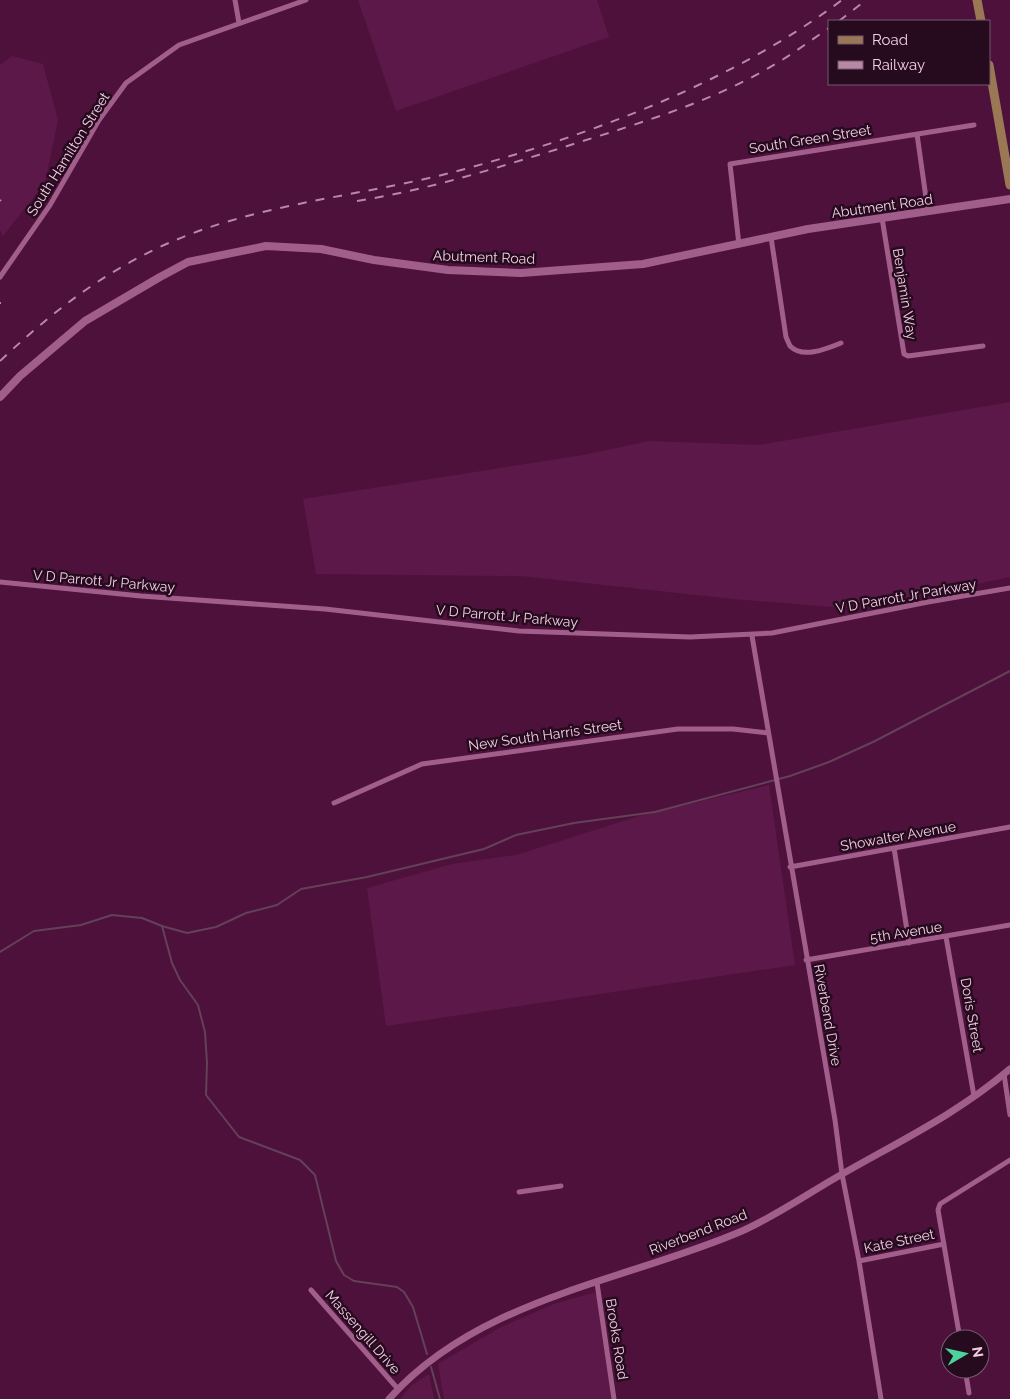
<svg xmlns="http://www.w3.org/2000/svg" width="1010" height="1399" font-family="Raleway,sans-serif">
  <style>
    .built { fill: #5c1848 }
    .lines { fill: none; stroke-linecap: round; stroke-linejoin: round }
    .stream { stroke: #634157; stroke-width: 2 }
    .minor { stroke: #a25e8a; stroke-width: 5 }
    .tertiary { stroke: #a25e8a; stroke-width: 7 }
    .secondary { stroke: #a25e8a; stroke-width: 8 }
    .primary { stroke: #9a7855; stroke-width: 9 }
    .rail { stroke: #b789a7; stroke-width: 2; stroke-dasharray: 9 9; stroke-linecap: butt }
    .labels { text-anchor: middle; stroke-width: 5; stroke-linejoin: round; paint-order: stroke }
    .street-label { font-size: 14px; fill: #f3cde4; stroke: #250b1d }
  </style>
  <rect width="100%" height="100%" fill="#4e113c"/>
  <!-- built -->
  <path class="built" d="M358,0H597L609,37L396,111Z
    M12,56L43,64L58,120L45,183L3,236L0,230V65Z
    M1010,402V577L857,609L733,599L521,576L316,574L303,499L583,455L649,441L759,445Z
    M769,785L795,965L386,1026L367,888L452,864L516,855L639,816Z
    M596,1292L613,1399H444L438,1364L499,1328L554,1304Z
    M429,1374L434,1399H400L412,1385Z"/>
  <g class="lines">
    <!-- stream -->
    <path class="stream" d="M162,926L172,963L180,980L198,1005L205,1032L207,1063L206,1095L239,1137L300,1160L315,1175L336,1261L344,1275L354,1281L397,1287L404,1292L413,1307L427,1354
      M0,952L34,931L81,925L112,915L142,918L162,926L187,933L216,927L246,913L277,905L301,889L367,877L484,849L516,835L574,823L655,812L790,776L829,762L873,742L1010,671
      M431,1367L440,1399"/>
    <!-- minor -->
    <path class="minor" d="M235,0L239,23
      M917,134L928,212
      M882,218L904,354L908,356L983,346
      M771,237L786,337L790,346C803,359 826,349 841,343
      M739,245L730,164L974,125
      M0,277L50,205L99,120L126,83L179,45L306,0
      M0,582L141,596L325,609L519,631L690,637L772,633L928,602L1010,588
      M752,636L835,1120L842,1174L859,1261L881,1399
      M334,803L422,764L678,729H733L768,733
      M894,848L909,943
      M790,867L1010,827
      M946,937L974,1096
      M806,960L1010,925
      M1004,1074L1010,1115
      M519,1192L561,1186
      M859,1261L944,1244
      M597,1283L614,1399
      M311,1290L398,1389
      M960,1339L938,1210L940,1204L1010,1160
      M965,1369L969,1393"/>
    <!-- tertiary -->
    <path class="tertiary" d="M389,1399C479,1298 623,1282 742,1231C778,1215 810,1192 844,1173C900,1141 960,1112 1010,1069"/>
    <!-- secondary -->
    <path class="secondary" d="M0,397L20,376L85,321L160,277L188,262L266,246L321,249L374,260L448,270L521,273L643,264L808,229L1010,199"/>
    <!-- primary -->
    <path class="primary" d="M977,0L981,21
      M989,65L1010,185"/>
    <!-- rail -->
    <path class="rail" d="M839,21L866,0
      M0,200L1,201
      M357,201C427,190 493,169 561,148C636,124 715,102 782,60C798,50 813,39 829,28
      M0,302V304
      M0,361C71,294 138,247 233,220C309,198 389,190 465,169C596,133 732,82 842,0"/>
  </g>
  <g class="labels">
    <!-- street labels -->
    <g class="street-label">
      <text transform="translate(810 139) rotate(-9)" y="5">South Green Street</text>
      <text transform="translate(68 154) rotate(-58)" y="5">South Hamilton Street</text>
      <text transform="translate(882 206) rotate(-8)" y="5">Abutment Road</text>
      <text transform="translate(484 257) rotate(2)" y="5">Abutment Road</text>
      <text transform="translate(905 294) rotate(81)" y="5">Benjamin Way</text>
      <text transform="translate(104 581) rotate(5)" y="5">V D Parrott Jr Parkway</text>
      <text transform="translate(906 596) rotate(-10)" y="5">V D Parrott Jr Parkway</text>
      <text transform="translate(507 616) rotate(5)" y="5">V D Parrott Jr Parkway</text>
      <text transform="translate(545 735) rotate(-8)" y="5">New South Harris Street</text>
      <text transform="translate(898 836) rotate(-10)" y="5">Showalter Avenue</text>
      <text transform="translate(906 932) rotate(-9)" y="5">5th Avenue</text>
      <text transform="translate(828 1015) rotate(80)" y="5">Riverbend Drive</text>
      <text transform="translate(972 1015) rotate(80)" y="5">Doris Street</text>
      <text transform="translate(698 1232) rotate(-21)" y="5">Riverbend Road</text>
      <text transform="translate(899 1241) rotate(-12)" y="5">Kate Street</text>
      <text transform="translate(363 1332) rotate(49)" y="5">Massengill Drive</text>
      <text transform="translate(617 1339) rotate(81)" y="5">Brooks Road</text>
    </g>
  </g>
  <!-- legend -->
  <rect x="828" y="20" width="162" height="65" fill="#250b1d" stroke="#77596d"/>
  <rect x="838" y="36" width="25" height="8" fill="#9a7855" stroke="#77596d"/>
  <text x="872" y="45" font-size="15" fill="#f3cde4">Road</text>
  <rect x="838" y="61" width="25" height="8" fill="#b789a7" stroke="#77596d"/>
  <text x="872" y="70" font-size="15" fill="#f3cde4">Railway</text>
  <!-- north arrow -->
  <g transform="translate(965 1354) rotate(81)"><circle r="24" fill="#250b1d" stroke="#77596d"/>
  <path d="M0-4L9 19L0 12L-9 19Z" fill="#4cd39b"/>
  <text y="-8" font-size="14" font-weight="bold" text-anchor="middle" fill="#f3cde4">N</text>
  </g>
</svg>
